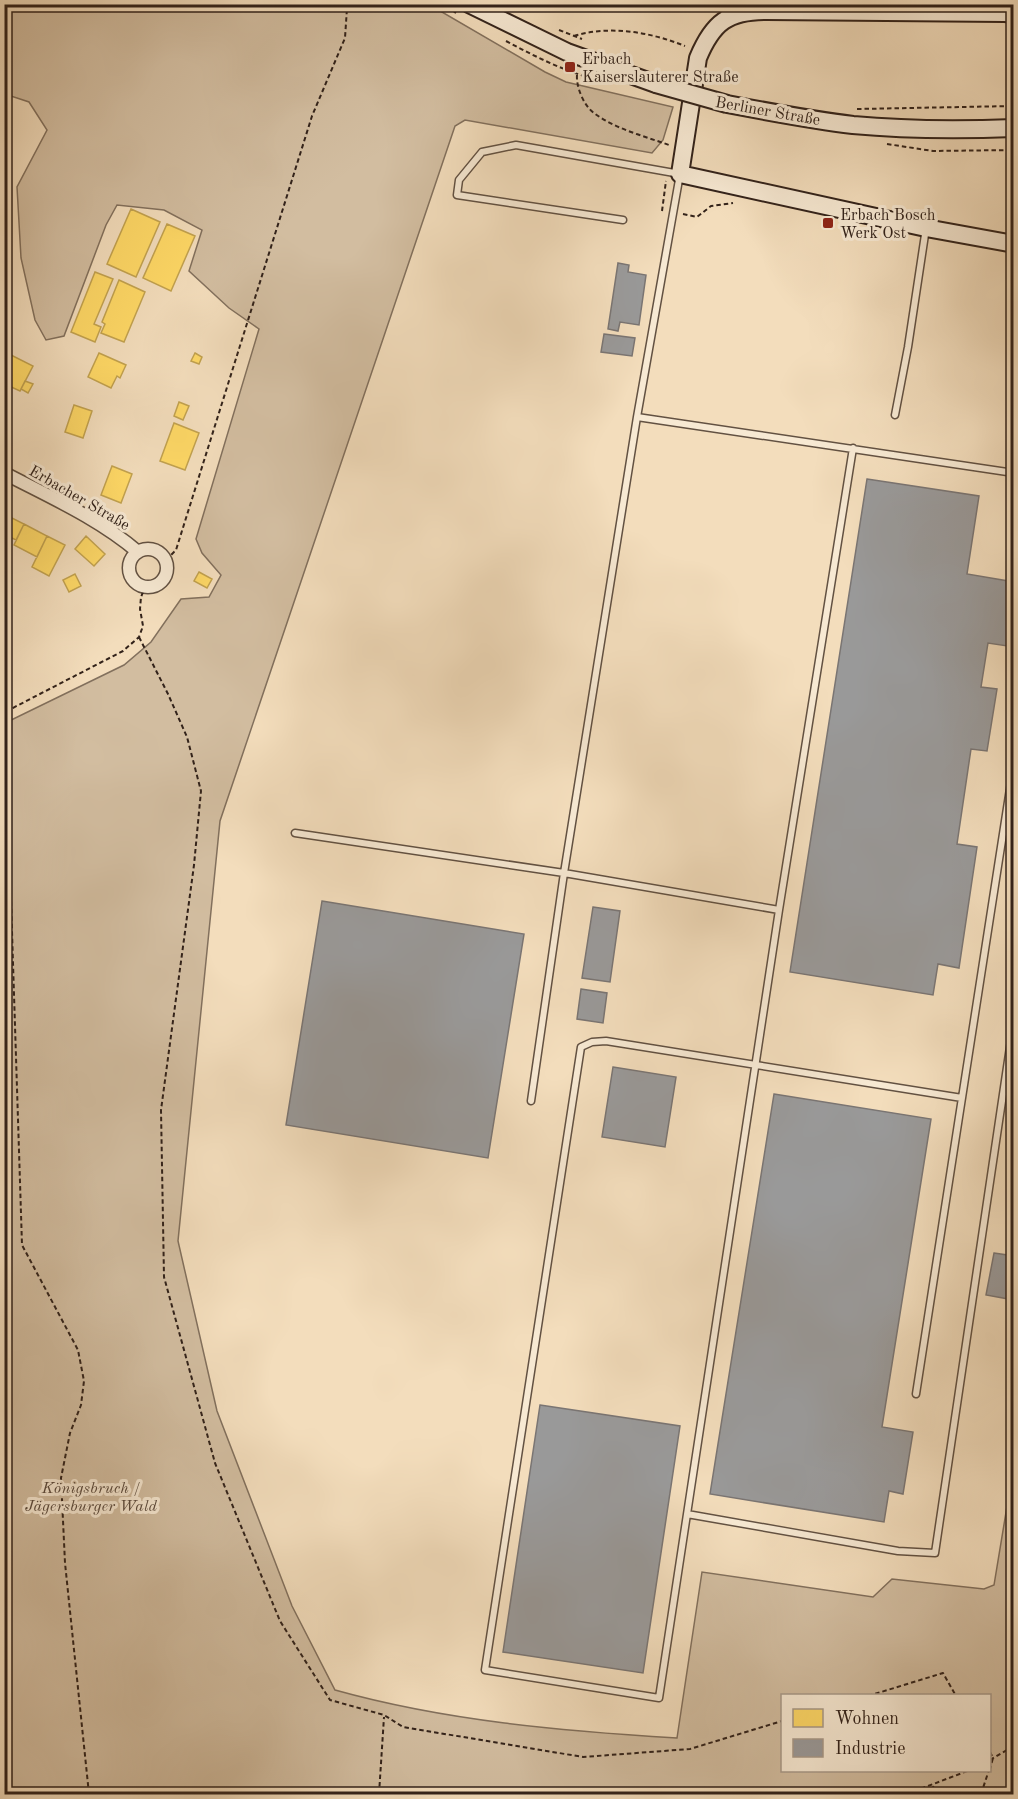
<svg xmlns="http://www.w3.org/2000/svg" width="1018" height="1799" font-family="'Old Standard TT',serif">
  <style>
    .green { fill: #d2bda0; stroke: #82705d; stroke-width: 1.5; fill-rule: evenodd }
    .homes { fill: #ffd966; stroke: #c2a24f; stroke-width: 1.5 }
    .industry { fill: #999; stroke: #7a7573; stroke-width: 1.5 }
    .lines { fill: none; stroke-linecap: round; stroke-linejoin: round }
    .lane-casing { stroke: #625142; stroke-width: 9 }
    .street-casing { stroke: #625142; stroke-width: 15 }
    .secondary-casing { stroke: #32221a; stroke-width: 20 }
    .path { stroke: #32221a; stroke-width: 2; stroke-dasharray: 4.5 3; stroke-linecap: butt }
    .lane { stroke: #f7e9d3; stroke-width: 6 }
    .street { stroke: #f7e9d3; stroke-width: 12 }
    .secondary { stroke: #f7e9d3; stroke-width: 16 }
    .secondary-bridge-casing { stroke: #32221a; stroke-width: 20; stroke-linecap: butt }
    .secondary-bridge { stroke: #f7e9d3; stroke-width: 16 }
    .poi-dot { fill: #8f2418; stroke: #f7e9d3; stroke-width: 2 }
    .labels { text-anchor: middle; stroke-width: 6; stroke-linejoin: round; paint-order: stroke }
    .poi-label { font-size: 16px; fill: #32221a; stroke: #f7e9d3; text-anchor: start }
    .street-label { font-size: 16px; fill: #32221a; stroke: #f7e9d3 }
    .park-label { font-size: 16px; font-style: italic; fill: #5a493c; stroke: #f7e9d3 }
  </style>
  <rect width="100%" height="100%" fill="#f3ddbc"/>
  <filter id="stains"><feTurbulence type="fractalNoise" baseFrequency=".00333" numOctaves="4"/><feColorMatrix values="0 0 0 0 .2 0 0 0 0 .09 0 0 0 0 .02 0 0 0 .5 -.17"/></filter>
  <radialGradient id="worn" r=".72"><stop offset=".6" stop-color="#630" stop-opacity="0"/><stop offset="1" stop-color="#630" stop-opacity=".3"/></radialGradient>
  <!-- green -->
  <path class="green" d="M5,4L430,5L545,72L566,82L673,107L663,140L652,153L465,120L455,126L220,821L178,1241L217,1411L292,1606L335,1690C446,1721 562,1731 677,1738L702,1572L873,1597L892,1579L984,1589L994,1585L1013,1470V1794H5V723L124,665L151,642L181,599L209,597L221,575L202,553L196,539L259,329L229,308L189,271L202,230L164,210L117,205L106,225L64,336L46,340L35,320L21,258L17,187L47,130L29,102L8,95L5,97ZM782,1696H990V1770H782Z"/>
  <!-- homes -->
  <path class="homes" d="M131,209L160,222L136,277L107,264Z
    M167,224L195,236L171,291L143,278Z
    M95,272L113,279L94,324L101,327L95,342L71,332Z
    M119,280L145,292L124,342L101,333L105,324L102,322Z
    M99,353L126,365L120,378L117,376L111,388L88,377Z
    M195,353L202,357L199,364L191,361Z
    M9,354L33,366L20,391L9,386L11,383L4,380V361Z
    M25,381L33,384L28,393L21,389Z
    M179,402L189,406L183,420L174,416Z
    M74,405L92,411L83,438L65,432Z
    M174,423L199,433L185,470L160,461Z
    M112,466L132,474L121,503L101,495Z
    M4,514L24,524L16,540L4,534Z
    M24,524L47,536L37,557L14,545Z
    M47,536L65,545L49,576L32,567Z
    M86,536L105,554L94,566L75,549Z
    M199,572L212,579L207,588L194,581Z
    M75,574L81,586L69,592L63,580Z"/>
  <!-- industry -->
  <path class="industry" d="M618,263L629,265L628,272L646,275L639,325L620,322L618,331L608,329Z
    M604,334L635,338L632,356L601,352Z
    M867,479L979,496L967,574L1014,582V647L988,643L981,687L997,689L987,751L971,749L957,844L977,847L959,968L938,964L933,995L790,972Z
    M322,901L524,934L488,1158L286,1125Z
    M593,907L620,911L610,982L582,978Z
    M581,989L607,993L603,1023L577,1019Z
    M613,1067L676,1077L665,1147L602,1137Z
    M774,1094L931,1119L882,1427L913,1432L903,1494L889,1491L884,1522L710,1494Z
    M994,1253L1014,1256V1300L986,1295Z
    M540,1405L680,1426L643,1673L503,1652Z"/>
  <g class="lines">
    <!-- lane casing -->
    <g class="lane-casing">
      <path id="lane" d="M895,415L908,347L926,228
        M637,417L1014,473
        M853,448L779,910L659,1698L485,1670L581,1047L592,1042L606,1041L962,1098
        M295,833L564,873L779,910
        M531,1101L564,873L637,417L680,174L516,145L482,152L459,180L457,195L623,220
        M916,1394L1014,763
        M687,1514L898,1551L935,1553L1014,1020"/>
    </g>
    <!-- street casing -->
    <g class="street-casing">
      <path id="street" d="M724,4L730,16
        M4,473C50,497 98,518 138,552
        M129 568a19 19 0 1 1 38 0a19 19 0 1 1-38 0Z"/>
    </g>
    <!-- secondary casing -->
    <g class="secondary-casing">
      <path id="secondary" d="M469,4L567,52L656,84
        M1014,14L1005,13L767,11C728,11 713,22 698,58L680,174L926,228L1014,244
        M727,104C769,112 811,120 853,125C907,130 960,130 1014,128"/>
    </g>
    <!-- path -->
    <path class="path" d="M441,4L456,13
      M559,30L582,39
      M574,36C610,25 650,32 685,46
      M506,41C536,57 564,71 597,80
      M577,75C576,87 584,106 594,113C615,129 644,136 669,145
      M857,109L1014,106
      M887,144L933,151L1014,150
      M662,211L666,181
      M683,214L697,217L711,206L733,203
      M166,560L176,550L312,116L345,38L347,8L345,4
      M139,637L168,694L187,737L201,791L194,865L161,1110L164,1277L215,1463L280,1621L330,1700L384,1715L403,1727L583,1757L690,1749L782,1721
      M868,1696L943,1673L956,1696
      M990,1752L993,1758L990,1769
      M990,1760L1014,1746
      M933,1786L936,1794
      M89,1794L65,1563L61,1478L70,1433L81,1405L84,1381L78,1350L22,1245L5,712L123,651L139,637L143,626L140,609L141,597L145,587
      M379,1794L384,1717
      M907,1794L970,1770
      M981,1794L989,1770"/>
    <!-- lane -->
    <use href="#lane" class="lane"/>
    <!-- street -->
    <use href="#street" class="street"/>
    <!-- secondary -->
    <use href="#secondary" class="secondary"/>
    <!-- secondary-bridge casing -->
    <g class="secondary-bridge-casing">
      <path id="secondary-bridge" d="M656,84L727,104"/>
    </g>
    <!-- secondary-bridge -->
    <use href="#secondary-bridge" class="secondary-bridge"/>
  </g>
  <!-- markers -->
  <g class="poi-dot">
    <rect x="564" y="61" width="12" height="12" rx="3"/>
    <rect x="822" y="217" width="12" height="12" rx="3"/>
  </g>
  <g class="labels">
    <!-- poi labels -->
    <g class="poi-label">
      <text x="582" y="64">Erbach<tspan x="582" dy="18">Kaiserslauterer Straße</tspan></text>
      <text x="840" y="220">Erbach Bosch<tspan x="840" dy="18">Werk Ost</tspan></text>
    </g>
    <!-- street labels -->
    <g class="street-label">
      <text transform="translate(768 110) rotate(10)" y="6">Berliner Straße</text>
      <text transform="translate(80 497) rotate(30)" y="6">Erbacher Straße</text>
    </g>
    <!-- park labels -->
    <g class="park-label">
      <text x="91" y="1493">Königsbruch /<tspan x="91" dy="18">Jägersburger Wald</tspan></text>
    </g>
  </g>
  <!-- margin -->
  <rect width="1018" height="1799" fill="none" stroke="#f3ddbc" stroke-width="24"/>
  <rect x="6" y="6" width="1006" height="1787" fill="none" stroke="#32221a" stroke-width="3"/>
  <rect x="12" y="12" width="994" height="1775" fill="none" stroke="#32221a" stroke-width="1.5"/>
  <!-- legend -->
  <rect x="781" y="1694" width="210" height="78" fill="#f7e9d3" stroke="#a89989" stroke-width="1.5"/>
  <rect x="793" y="1709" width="30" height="18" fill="#ffd966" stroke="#a89989" stroke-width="1.5"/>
  <text x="835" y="1724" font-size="18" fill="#32221a">Wohnen</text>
  <rect x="793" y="1739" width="30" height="18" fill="#999999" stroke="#a89989" stroke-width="1.5"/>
  <text x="835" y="1754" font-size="18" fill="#32221a">Industrie</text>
  <rect width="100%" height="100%" filter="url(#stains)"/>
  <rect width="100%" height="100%" fill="url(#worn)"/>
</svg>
